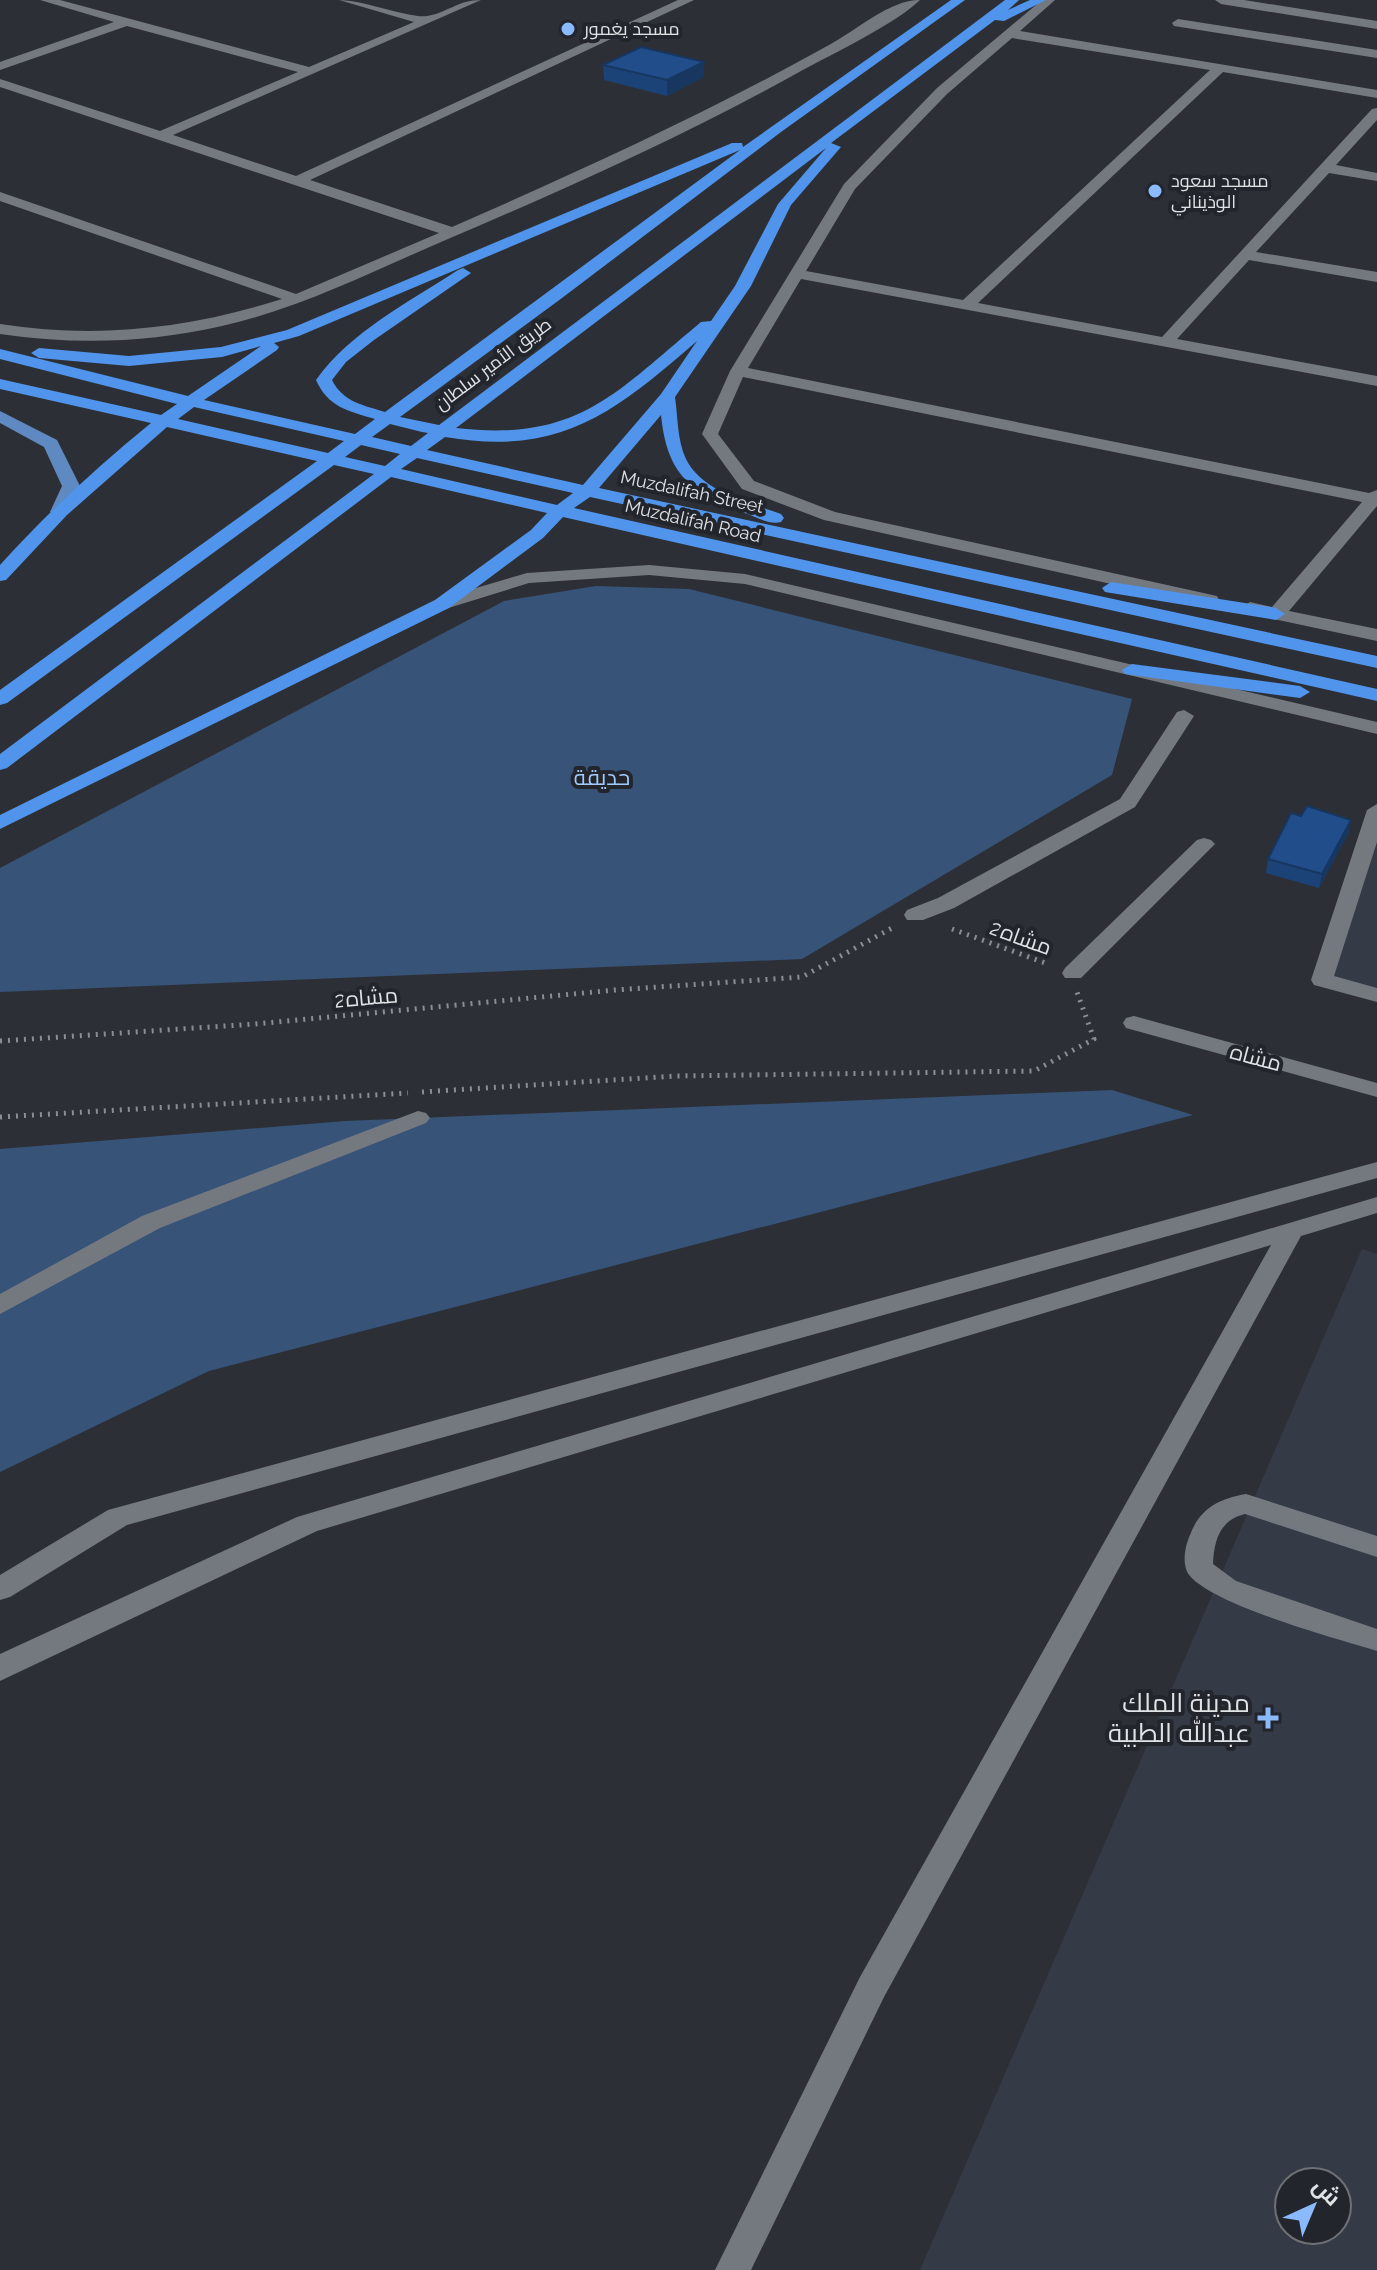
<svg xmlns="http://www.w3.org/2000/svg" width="1377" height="2270" font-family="Raleway,Cairo,sans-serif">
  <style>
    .built { fill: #343b46; fill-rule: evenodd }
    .green { fill: #385378 }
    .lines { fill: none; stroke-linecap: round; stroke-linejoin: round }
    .path { stroke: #8b8f93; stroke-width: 5; stroke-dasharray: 2 6; stroke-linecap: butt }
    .minor { fill: #747980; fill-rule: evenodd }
    .major { fill: #5f89c1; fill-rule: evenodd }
    .highway { fill: #5194ec; fill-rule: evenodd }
    .wall { fill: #1c4377 }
    .shaded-wall { fill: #173761 }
    .building { fill: #214e8a; stroke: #173761; stroke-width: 2 }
    .poi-dot { fill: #8abafc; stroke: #22262c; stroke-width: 3 }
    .labels { text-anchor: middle; stroke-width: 8; stroke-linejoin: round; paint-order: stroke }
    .far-poi-label { font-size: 18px; fill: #e0e3e6; stroke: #22262c; text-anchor: start }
    .far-street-label { font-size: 18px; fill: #e0e3e6; stroke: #22262c }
    .park-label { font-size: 22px; fill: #a2c9fd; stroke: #22262c }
    .street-label { font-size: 22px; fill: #e0e3e6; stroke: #22262c }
    .near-poi-label { font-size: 26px; fill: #e0e3e6; stroke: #22262c; text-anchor: end }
  </style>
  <rect width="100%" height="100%" fill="#2c3036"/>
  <!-- built -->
  <path class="built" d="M1377,820V995L1322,980Z
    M1362,1249L1377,1254V2270H920ZM1289,2182H1337V2230H1289Z"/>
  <!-- green -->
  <path class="green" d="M596,586L689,589L1132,699L1112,775L802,959L0,992V868L504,601Z
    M1112,1090L1193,1115L209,1371L0,1472V1149L345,1121Z"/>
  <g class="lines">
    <!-- path -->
    <path class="path" d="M952,929L1048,964
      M0,1041L255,1024L615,990L802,977L892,928
      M422,1092L676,1076L1034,1071L1094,1039L1077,992
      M0,1117L408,1093"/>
    <!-- minor -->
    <path class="minor" d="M40,0H60L309,67L414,22L339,0C364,0 411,19 427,16C447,13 458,0 481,0L173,135L296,176L678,0H694L310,180L452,227C580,171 707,113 829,45C857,30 889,0 920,0C895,24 834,53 801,71C685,136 563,190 441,242C369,273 298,309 222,326C147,343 75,345 0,334V324C97,339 188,329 282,299L0,201V192L296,294L439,233L0,87V79L160,131L298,72L127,26L0,70V62L114,22Z
      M1042,0H1055L1020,31L1377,90V98L1223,72L978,303L1162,337L1372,109L1377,108V120L1336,165L1377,173V181L1329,173L1256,252L1377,272V282L1249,260L1177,339L1377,376V386L801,279L748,368L1369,493L1377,490V506L1289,611L1377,629V641L1250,614L1241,608L1250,602L1272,607L1362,502L743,377L718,434L754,481L835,512L1217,596L1219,600L1210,606L824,520L742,489L702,434L730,371L844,184L937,88ZM1012,38L1210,70L963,300L806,271L855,189L947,94Z
      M1215,0H1244L1377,21V29L1221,4Z
      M1178,19L1377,50V58L1174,26L1172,23Z
      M649,565L745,574L1377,722V734L745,584L649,575L529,583L442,610L433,604L435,600L527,573Z
      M1184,710L1194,716L1135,807L954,908L923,920H907L904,915L907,910L938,898L1120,799L1177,712Z
      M1377,804V842L1334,976L1377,988V1002L1314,985L1311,980L1367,810Z
      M1204,838L1211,840L1215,844L1081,978H1065L1062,973L1065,968L1197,840Z
      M1134,1016L1377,1083V1097L1126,1028L1123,1023L1126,1018Z
      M418,1111L426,1113L430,1118L426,1123L160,1228L0,1314V1294L142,1216Z
      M1377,1162V1178L127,1525L10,1597L0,1600V1575L108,1510Z
      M1377,1197V1213L1301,1236L884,1997L751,2270H715L860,1977L1271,1245L317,1531L0,1681V1654L297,1517Z
      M1246,1494L1377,1536V1557L1245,1514C1220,1520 1214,1540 1213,1564L1236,1581L1377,1629V1651C1334,1638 1216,1606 1190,1576C1181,1566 1185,1546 1190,1535C1200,1508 1219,1499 1246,1494Z"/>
    <!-- major -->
    <path class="major" d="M0,411L57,440L80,486L65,516L59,517L50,512L62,486L44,447L0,423Z"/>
    <!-- highway -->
    <path class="highway" d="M951,0H965L781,132L562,298L400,417L439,425L1005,0H1019L1008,10L1030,0H1046L1004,21L995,20L831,143L841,147L791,205L751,286L675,397C678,417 677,440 686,459C701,491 750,503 781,514L784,518L781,522C769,525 756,517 745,513C690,492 667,475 661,415L599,488L1377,656V668L590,497L574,508L1377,689V701L563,517L543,538L449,608L0,829V815L435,600L531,530L547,513L391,477L7,768L0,770V754L374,474L334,465L7,703L0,705V690L317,461L167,427L67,515L6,580L0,581V565C47,513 97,467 151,423L0,389V379L161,415L177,404L0,359V349L188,396L261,346L222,357L129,366L39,358L31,353L39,348L129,356L221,347L287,330L732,143H742L743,147ZM826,148L778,204L735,286L711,321L701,322C614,394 578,442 456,428ZM740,150L385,412C363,405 343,402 332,380L346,362L374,340L471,273L463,268L458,270C409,302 350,332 316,380C328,407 348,411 375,419L355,434L204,400L277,350L279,347L274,343L299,336ZM697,341L661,394L583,485L427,450L445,437C561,457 615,412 697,341ZM194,407L344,441L328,453L178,419ZM390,424L422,432L428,433L411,446L372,437ZM361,445L400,454L385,466L345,457ZM417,458L573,493L557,505L401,469Z
      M1111,582L1276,608L1285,614L1276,620L1105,592L1102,588Z
      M1132,664L1300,686L1310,692L1300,698L1125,674L1122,670Z"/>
  </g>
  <!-- wall -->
  <path class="wall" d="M704,62V77L667,96L604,80L603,65Z
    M1301,816L1351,820L1348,834L1319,888L1266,873L1268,859Z"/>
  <!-- shaded-wall -->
  <path class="shaded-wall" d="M704,62V77L667,96V80Z
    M1351,820L1348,834L1319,888L1322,874Z"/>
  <!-- building -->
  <path class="building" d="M641,47L704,62L667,80L603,65Z
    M1307,806L1351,820L1322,874L1268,859L1291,813L1301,816Z"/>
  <!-- markers -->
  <g class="poi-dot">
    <circle cx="568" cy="29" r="8"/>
    <circle cx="1155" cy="191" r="8"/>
    <path d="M1264 1706h8v8h8v8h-8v8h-8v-8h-8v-8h8z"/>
  </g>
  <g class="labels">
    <!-- far-poi labels -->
    <g class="far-poi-label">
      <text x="584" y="35">مسجد يغمور</text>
      <text x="1171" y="187">مسجد سعود<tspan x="1171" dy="21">الوذيناني</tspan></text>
    </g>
    <!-- far-street labels -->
    <g class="far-street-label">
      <text transform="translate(493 364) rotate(-37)" y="6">طريق الأمير سلطان</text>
      <text transform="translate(692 492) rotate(12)" y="6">Muzdalifah Street</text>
      <text transform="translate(693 521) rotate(13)" y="6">Muzdalifah Road</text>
    </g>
    <!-- park labels -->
    <g class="park-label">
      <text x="602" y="785">حديقة</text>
    </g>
    <!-- street labels -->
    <g class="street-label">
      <text transform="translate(1021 937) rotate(20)" y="8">مشاه2</text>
      <text transform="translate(366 997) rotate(-5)" y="8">مشاه2</text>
      <text transform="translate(1256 1057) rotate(15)" y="8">مشاه</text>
    </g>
    <!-- near-poi labels -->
    <g class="near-poi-label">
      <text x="1250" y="1712">مدينة الملك<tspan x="1250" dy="30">عبدالله الطبية</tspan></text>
    </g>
  </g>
  <!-- north arrow -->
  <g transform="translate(1313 2206) rotate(44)"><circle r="38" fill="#22262c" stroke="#6e7276" stroke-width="2"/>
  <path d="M0-6L14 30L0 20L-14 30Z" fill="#8abafc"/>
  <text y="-12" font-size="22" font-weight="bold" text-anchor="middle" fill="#e0e3e6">ش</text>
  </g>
</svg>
